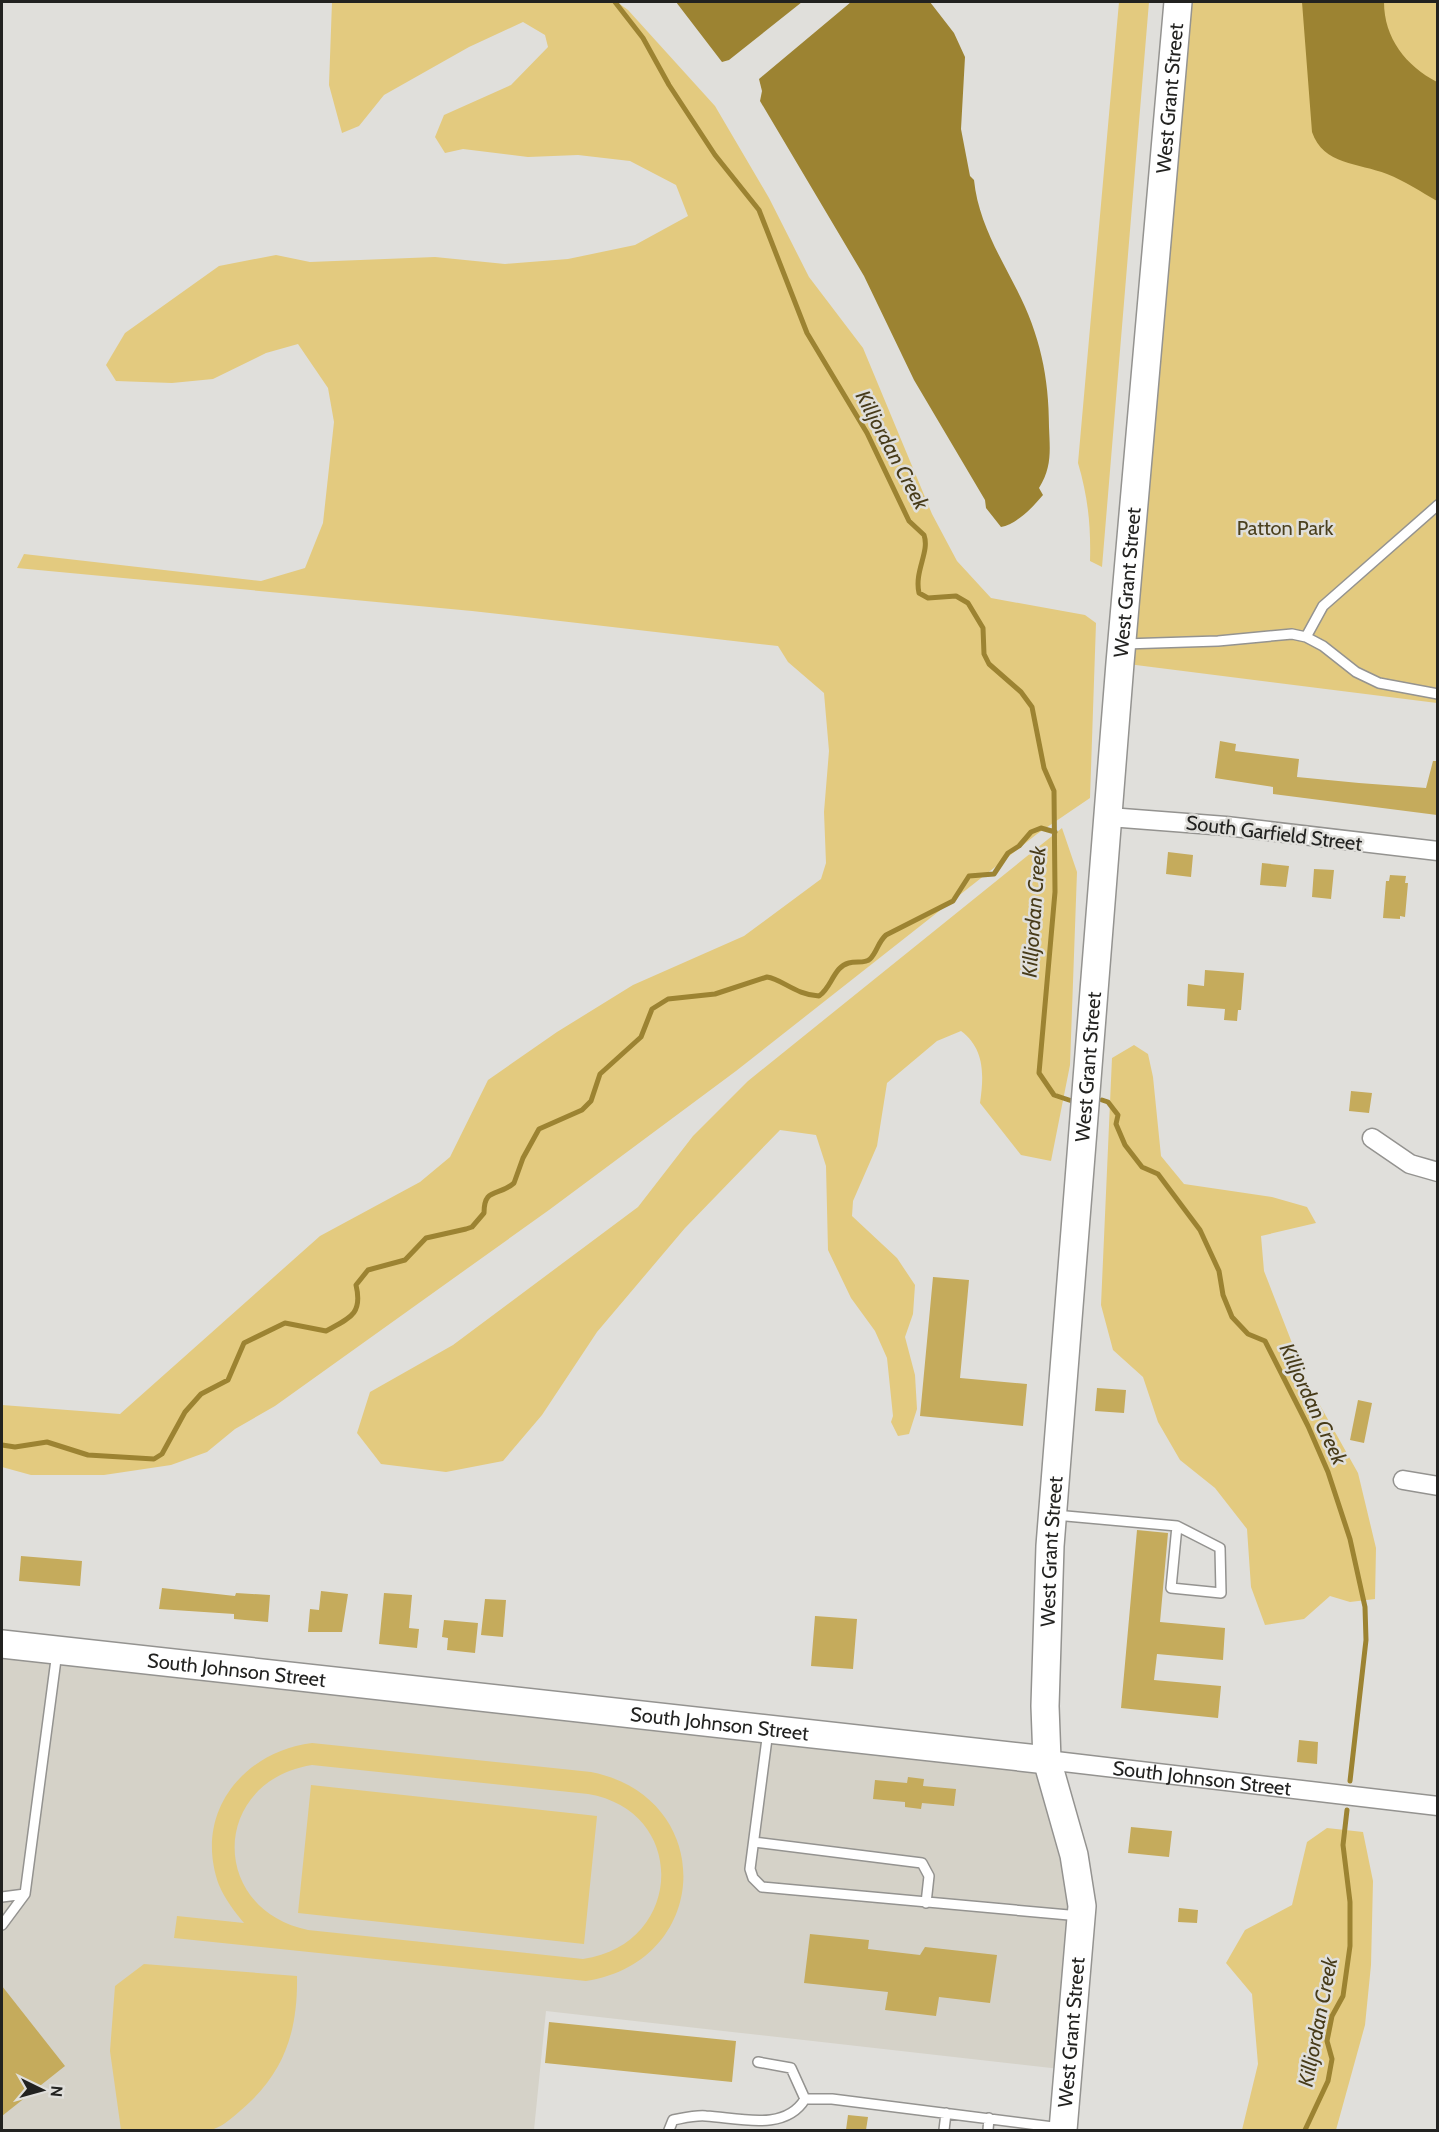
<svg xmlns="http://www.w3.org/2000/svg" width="1439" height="2132" font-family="Cabin,sans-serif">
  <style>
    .built { fill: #d5d2c8 }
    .green { fill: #e3ca7f; fill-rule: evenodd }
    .water { fill: #9c8332 }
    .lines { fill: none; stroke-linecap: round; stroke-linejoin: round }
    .stream { stroke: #9c8332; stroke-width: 5 }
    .building { fill: #c5ab5c }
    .lane-casing { stroke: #949390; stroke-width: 12 }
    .street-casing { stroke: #949390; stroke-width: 21 }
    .secondary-casing { stroke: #949390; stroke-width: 30 }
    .lane { stroke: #fff; stroke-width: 9 }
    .street { stroke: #fff; stroke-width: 18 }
    .secondary { stroke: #fff; stroke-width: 27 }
    .labels { text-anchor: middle; stroke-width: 5; stroke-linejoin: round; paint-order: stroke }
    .street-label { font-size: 20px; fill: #222220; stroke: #e0dfdb }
    .park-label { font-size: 20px; fill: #4b401e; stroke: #e0dfdb }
    .water-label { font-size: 21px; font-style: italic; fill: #473b19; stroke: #e0dfdb }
  </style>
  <rect width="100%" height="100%" fill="#e0dfdb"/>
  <!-- built -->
  <path class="built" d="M2,1645L1047,1760L1074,1855L1069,2070L546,2011L534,2130H2Z"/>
  <!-- green -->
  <path class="green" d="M332,2H617L628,10L715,106L769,198L809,277L863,348L932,514L957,561L991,598L1085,615L1096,623L1090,798L1037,834L736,1071L549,1210L275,1406L235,1429L207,1452L171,1465L104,1475H31L2,1467V1405L120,1414L320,1236L420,1182L450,1157L488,1080L557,1032L633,985L744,936L821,879L826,863L824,812L829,751L824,693L788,662L778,646L472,611L17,568L24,554L261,581L305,568L323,523L334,422L328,388L298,344L266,353L213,379L172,383L116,381L106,365L125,333L219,266L276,255L310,262L435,257L505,264L568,259L635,245L688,216L676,185L630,161L578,155L528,157L463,149L445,153L435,137L444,115L511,85L548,47L545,35L523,22L469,47L384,95L359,126L342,133L329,85Z
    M1119,2H1149L1102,567L1090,561C1091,526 1088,497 1078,463Z
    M1178,2H1437V703L1120,663Z
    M1062,828L1077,872L1070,1065L1051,1161L1021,1155L980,1103C984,1075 985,1049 961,1031L937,1041L887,1083L877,1146L853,1201L852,1216L897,1258L915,1285L913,1314L905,1337L915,1375L917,1409L909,1434L898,1436L891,1422L893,1416L887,1358L875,1331L851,1298L828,1250L826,1166L816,1135L780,1130L685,1228L597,1332L542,1415L503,1461L446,1472L381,1464L357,1433L370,1392L453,1345L638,1207L693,1136L748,1081Z
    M1134,1045L1148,1054L1153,1077L1161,1156L1184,1184L1272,1197L1307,1207L1316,1223L1261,1236L1264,1271L1308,1384L1358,1473L1376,1548L1375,1599L1350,1602L1330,1596L1304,1619L1265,1625L1251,1587L1247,1529L1215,1488L1180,1460L1158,1422L1143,1377L1113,1350L1101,1305L1112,1058Z
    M312,1743L591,1772C717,1797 713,1961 586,1981L174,1938L177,1916L244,1923C234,1911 225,1899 219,1885C193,1814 242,1752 312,1743ZM312,1765L588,1794C689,1811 684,1945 583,1959L308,1930C208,1909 211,1781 312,1765Z
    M311,1785L597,1816L584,1944L298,1913Z
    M1327,1828L1363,1832L1373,1881L1371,1965L1365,2025L1336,2130H1242L1258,2064L1252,1994L1226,1963L1245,1930L1292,1905L1307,1842Z
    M144,1964L297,1976C298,2032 284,2074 240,2111C232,2118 220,2129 209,2130C181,2132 150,2131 121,2130L110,2051L115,1986Z"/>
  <!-- water -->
  <path class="water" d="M676,2H802L729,60L722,62Z
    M851,2H930L954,33L965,57L961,129L970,176L974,180C978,220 999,255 1017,290C1040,335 1049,377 1049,427C1050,451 1052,467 1039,488L1043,495C1033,507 1017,524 1001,527L986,508L985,500L914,380L864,276L760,101L762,91L759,79Z
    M1302,2H1384C1384,38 1406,66 1437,82V201C1421,192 1405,181 1387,174C1359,163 1323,165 1312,132Z"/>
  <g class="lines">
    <!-- stream -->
    <path class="stream" d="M615,2L643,38L669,85L715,155L759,210L807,333L867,433L909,521L924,535C930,552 914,571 919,593L928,598L956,596L968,603L983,628L984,654L989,664L1021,692L1032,707L1044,768L1054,791L1055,892L1039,1073L1054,1095L1072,1101
      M1102,1100L1108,1102L1118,1115L1116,1124L1125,1145L1142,1167L1158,1174L1200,1230L1219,1271L1223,1295L1232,1317L1248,1334L1265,1341L1308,1426L1328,1472L1350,1539L1365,1607L1366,1640L1350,1781
      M2,1445L15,1447L47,1442L88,1455L154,1459L162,1454L185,1412L201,1394L228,1380L244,1343L285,1323L326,1331C350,1318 363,1314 356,1285L368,1270L405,1260L426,1238L466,1229L472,1227L484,1213C484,1187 498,1197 514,1183L523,1158L539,1129L582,1110L591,1101L600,1074L641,1037L652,1009L668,999L715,994L767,977C782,979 796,995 819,996C829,989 831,978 839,969C850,957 863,966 870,959C877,952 878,942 886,935L953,901L969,876L994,874L1008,853L1019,846L1031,832L1041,828L1055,832
      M1305,2130L1328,2081L1332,2059L1327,2041L1332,2016L1343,1996L1350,1946V1902L1343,1845L1347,1810"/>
  </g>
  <!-- building -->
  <path class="building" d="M1220,741L1236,744L1235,751L1299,759L1297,777L1359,783L1426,788L1433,761H1437V815L1273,794V787L1215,778Z
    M1168,852L1193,855L1191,877L1166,874Z
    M1262,863L1289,866L1286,887L1260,885Z
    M1314,869L1334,870L1331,899L1312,897Z
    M1390,875L1406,876L1405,883H1408L1405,917L1400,916V919L1383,918L1386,881H1389Z
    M1205,970L1244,973L1241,1010H1238L1237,1021L1224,1020L1225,1009L1187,1006L1188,984L1204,986Z
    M1351,1091L1372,1093L1369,1113L1349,1111Z
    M933,1277L969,1280L960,1378L1027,1384L1023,1426L920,1416Z
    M1097,1388L1126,1390L1124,1413L1095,1411Z
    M1358,1400L1372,1403L1364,1443L1350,1440Z
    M1137,1530L1168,1533L1160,1622L1225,1628L1223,1660L1157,1654L1154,1680L1221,1686L1218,1718L1121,1708Z
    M21,1556L82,1561L80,1586L19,1581Z
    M162,1588L235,1596L236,1593L270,1595L268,1622L234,1619V1614L159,1609Z
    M321,1591L348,1594L342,1632H308L310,1609L319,1610Z
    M384,1593L412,1595L409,1628L419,1629L417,1648L379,1644Z
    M485,1599L506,1600L503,1637L481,1635Z
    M815,1616L857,1619L853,1669L811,1666Z
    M444,1620L478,1623L475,1653L447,1650L448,1638L442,1637Z
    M1299,1740L1318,1742L1317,1764L1297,1762Z
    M908,1777L924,1779L923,1786L956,1789L954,1806L922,1803L921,1809L905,1807V1802L873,1799L875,1780L907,1783Z
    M1131,1827L1172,1831L1169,1857L1128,1853Z
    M1179,1908L1198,1910L1197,1923L1178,1922Z
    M810,1934L869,1940L868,1949L920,1955L925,1947L997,1955L990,2003L939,1997L936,2016L885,2010L888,1992L804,1983Z
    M2,1986L65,2066L2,2116Z
    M549,2022L736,2041L732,2082L545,2063Z
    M848,2115L868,2117L866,2130H846Z"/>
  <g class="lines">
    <!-- lane casing -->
    <g class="lane-casing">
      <path id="lane" d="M1306,637L1323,606L1438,505
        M1124,644L1218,641L1292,634L1306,637L1323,646L1356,672L1379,683L1438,694
        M1055,1515L1177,1526L1220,1548L1221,1593L1171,1588L1177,1526
        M768,1731L750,1869L753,1878L762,1887L1080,1916
        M754,1842L922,1863L929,1876L926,1903
        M25,1894L57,1652
        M2,1897L25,1894L2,1925
        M758,2062L791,2068L805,2099H832L1061,2128
        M669,2130L673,2120C684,2118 695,2115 706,2116C739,2118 785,2132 805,2099
        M944,2130L946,2113
        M988,2130L989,2118"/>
    </g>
    <!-- street casing -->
    <g class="street-casing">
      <g id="street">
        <path d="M1109,817L1226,826L1438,851"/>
        <path d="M1372,1138L1410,1164L1438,1172"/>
        <path d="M1403,1480L1438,1486"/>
        <path id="s1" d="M1047,1760L1438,1806"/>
      </g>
    </g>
    <!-- secondary casing -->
    <g class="secondary-casing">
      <g id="secondary">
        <path id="s2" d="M2,1644L1047,1760"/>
        <path id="s3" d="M1063,2130L1082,1906L1074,1855L1047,1760L1045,1706L1050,1546L1120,663L1178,2"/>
      </g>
    </g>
    <!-- lane -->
    <use href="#lane" class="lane"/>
    <!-- street -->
    <use href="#street" class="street"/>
    <!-- secondary -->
    <use href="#secondary" class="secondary"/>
  </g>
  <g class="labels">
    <!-- street labels -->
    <g class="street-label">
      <text dy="7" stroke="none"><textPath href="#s3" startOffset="2042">West Grant Street</textPath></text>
      <text dy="7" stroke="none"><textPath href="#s3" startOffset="1556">West Grant Street</textPath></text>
      <text transform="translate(1274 833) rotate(7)" y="7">South Garfield Street</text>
      <text dy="7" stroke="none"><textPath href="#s3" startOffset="1070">West Grant Street</textPath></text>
      <text dy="7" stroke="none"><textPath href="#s3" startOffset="584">West Grant Street</textPath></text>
      <text dy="7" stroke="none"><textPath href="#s2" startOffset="236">South Johnson Street</textPath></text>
      <text dy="7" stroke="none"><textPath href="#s2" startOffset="722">South Johnson Street</textPath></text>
      <text dy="7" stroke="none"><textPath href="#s1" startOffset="156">South Johnson Street</textPath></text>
      <text dy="7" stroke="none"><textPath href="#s3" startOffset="98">West Grant Street</textPath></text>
    </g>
    <!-- park labels -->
    <g class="park-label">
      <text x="1285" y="535">Patton Park</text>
    </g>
    <!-- water labels -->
    <g class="water-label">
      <text transform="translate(892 450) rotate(62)" y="7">Killjordan Creek</text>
      <text transform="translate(1034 912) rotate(-86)" y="7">Killjordan Creek</text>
      <text transform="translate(1313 1404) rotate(65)" y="7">Killjordan Creek</text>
      <text transform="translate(1318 2022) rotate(-79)" y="7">Killjordan Creek</text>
    </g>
  </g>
  <!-- border -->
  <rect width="1439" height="2132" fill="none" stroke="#222220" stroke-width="6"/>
  <!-- north arrow -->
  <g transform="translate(42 2090) rotate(95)" stroke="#e0dfdb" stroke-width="4.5" paint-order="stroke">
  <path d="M0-4.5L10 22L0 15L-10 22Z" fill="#222220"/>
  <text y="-9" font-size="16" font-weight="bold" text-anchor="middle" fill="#222220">N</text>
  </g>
</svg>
